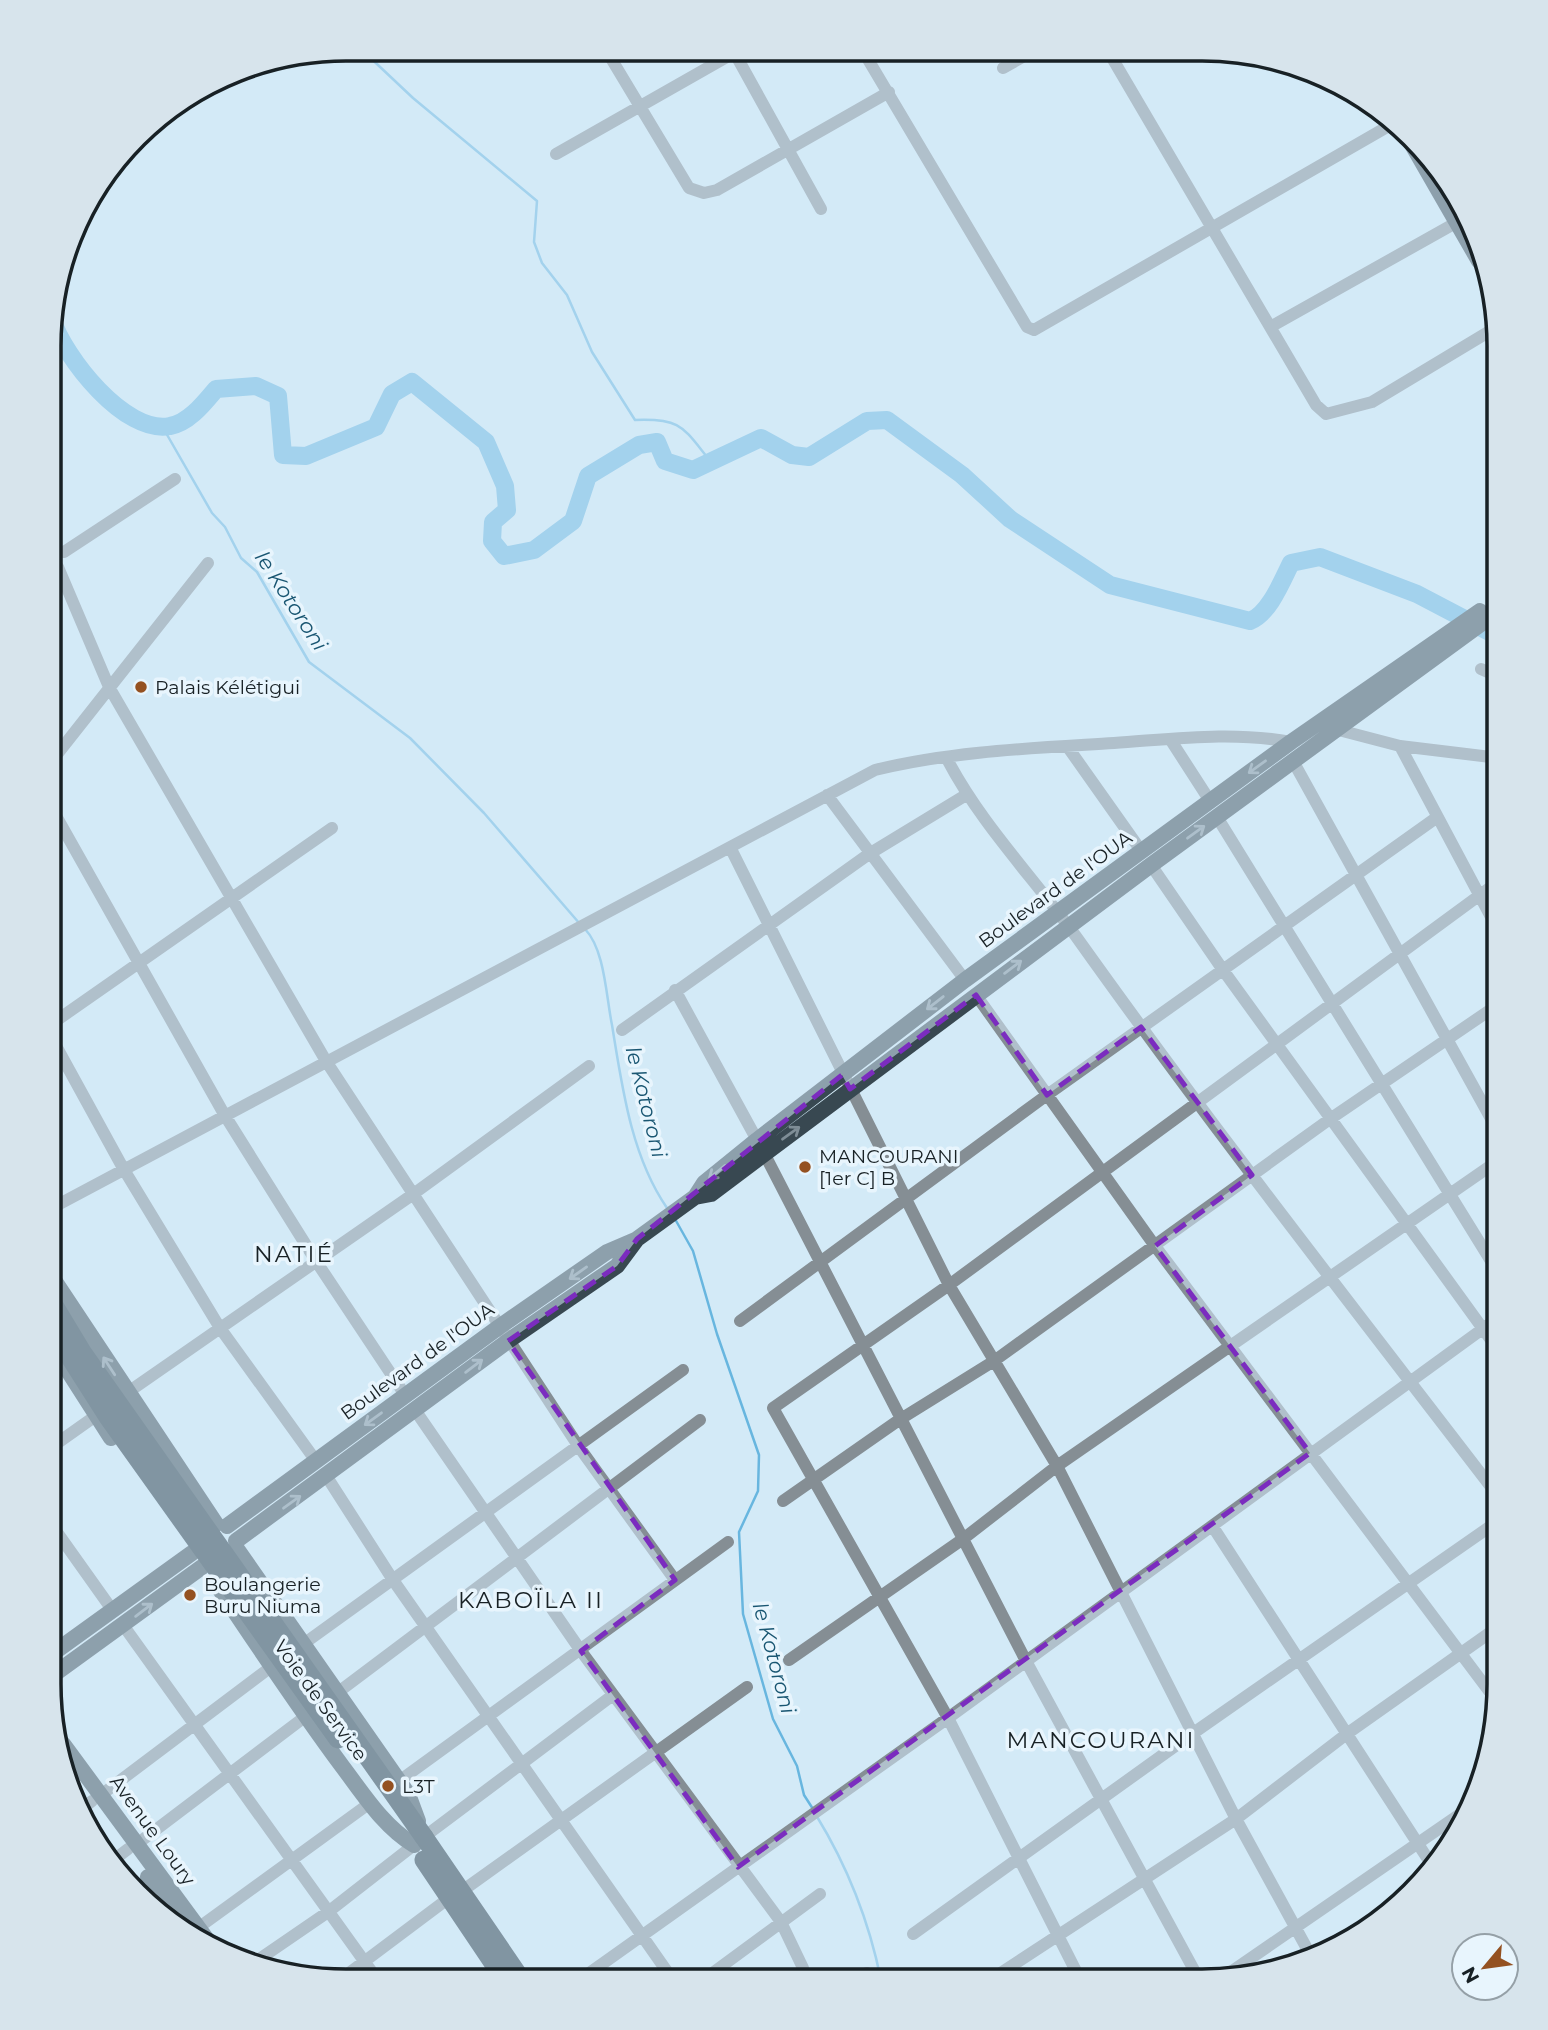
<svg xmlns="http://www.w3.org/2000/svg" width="1548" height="2030" font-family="Montserrat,sans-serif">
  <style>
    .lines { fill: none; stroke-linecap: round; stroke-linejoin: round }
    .stream { stroke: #68b6df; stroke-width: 2.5 }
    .river { stroke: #68b6df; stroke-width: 18 }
    .minor { stroke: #858e94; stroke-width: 12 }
    .major { stroke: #384851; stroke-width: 16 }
    .highway { stroke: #1e303a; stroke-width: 19 }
    .highway-bridge { stroke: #1e303a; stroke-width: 19 }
    .oneway { stroke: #7e8d96 }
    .marked { fill: none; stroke: #7b2cbf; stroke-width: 5; stroke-dasharray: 14 9; stroke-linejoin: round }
    .poi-dot { fill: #945121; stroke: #e8f5fd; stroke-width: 2.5 }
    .labels { text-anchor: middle; stroke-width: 7; stroke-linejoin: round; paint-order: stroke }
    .poi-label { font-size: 19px; fill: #182125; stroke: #e8f5fd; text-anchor: start }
    .street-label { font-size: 19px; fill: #182125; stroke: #e8f5fd }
    .water-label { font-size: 21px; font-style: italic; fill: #195672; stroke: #e8f5fd }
    .quarter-label { font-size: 23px; letter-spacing: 2px; fill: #182125; stroke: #e8f5fd }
    .rim { fill: none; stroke: #182125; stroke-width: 3.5 }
  </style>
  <rect width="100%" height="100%" fill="#d3eaf7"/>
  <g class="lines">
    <!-- stream -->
    <path class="stream" d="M361,49L413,98L537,201L534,242L542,263L567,295L592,352L635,420C683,418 683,428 712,463
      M162,426L212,513L225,527L241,558L257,572L309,662L410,738L484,813L580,924
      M585,929C605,950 606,996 612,1025C622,1086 631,1156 667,1208
      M675,1219L693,1251L717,1334L759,1455L758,1491L739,1532L743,1614L773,1719L797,1766L804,1795L813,1809
      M816,1815C848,1867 869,1921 881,1980"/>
    <!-- river -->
    <path class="river" d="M52,319C64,357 125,435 170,426C189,423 205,402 216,389L256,386L278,396L283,455L306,456L376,427L392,394L412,382L486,442L505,486L507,510L493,522L492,541L504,556L534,550L573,521L588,476L639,445L657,442L665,461L693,470L761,438L792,455L809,457L867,421L887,420L962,475L1010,519L1110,585L1250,621C1269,614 1282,581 1291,563L1320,557L1417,594L1499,637"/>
    <!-- minor -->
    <path class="minor" d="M606,50L689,188L704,193L717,190L889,92
      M733,50L821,209
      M863,51L1027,327L1034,330L1394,123
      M1108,51L1316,405L1326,414L1372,402L1495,328
      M1003,68L1033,51
      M556,154L739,50
      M1272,326L1468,216
      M64,552L175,479
      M58,567L109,687L326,1061L579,1447L675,1580
      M1481,669L1499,677
      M1331,728L1400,746L1499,758
      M1170,739L1210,801
      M1067,746L1142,852
      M1400,746L1499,932
      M946,757C981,825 1036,880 1080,942C1214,1130 1357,1312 1498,1496
      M1293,761L1499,1133
      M51,762L208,563
      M827,795L965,980
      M51,807L224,1114L316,1261L405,1395
      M1217,817L1499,1274
      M730,847L949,1285L1057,1466L1236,1819L1311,1956
      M1151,865L1223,970L1499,1351
      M675,990L757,1140
      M976,995L1155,1246L1498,1703
      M50,1025L332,828
      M622,1030L869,854L966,795
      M50,1035L123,1168L220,1328L316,1461
      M764,1153L1026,1661L1200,1981
      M50,1209L875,770C952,751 1035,748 1114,743C1174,739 1232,731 1291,742
      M740,1321L1047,1095L1436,818
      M121,1397L412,1195L589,1066
      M415,1410L581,1651L781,1922L803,1968
      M49,1449L104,1410
      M327,1477L393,1580L673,1980
      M783,1501L899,1420L994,1361L1330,1119L1499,1004
      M49,1521L113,1611
      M1213,1527L1433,1867
      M123,1625L377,1979
      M302,1645L683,1370
      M789,1660L963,1539L1057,1466L1499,1160
      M337,1693L700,1420
      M399,1781L728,1542
      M101,1795L271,1667
      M79,1811L92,1801
      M424,1837L613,1695
      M137,1844L306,1716
      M111,1862L128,1849
      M462,1891L747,1687
      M198,1928L370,1803
      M913,1934L1192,1734L1498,1521
      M258,1960L328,1912L414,1845
      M1225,1976L1469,1808
      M341,1979L449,1898
      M581,1979L948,1718L1499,1317
      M703,1980L820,1894
      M855,1980L867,1973
      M990,1980L1236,1819L1348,1733L1498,1627
      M1081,1981L948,1718L773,1408L949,1285L1499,881"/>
    <!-- major -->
    <path class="major" d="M1406,134L1479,261
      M695,1197L704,1183L757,1140L965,980L1291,742L1480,611
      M50,1274L216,1524
      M63,1363L111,1438
      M227,1526L499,1327L607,1252L635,1240
      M236,1541L508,1341L617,1266L637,1239L695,1197L711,1194L1151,865L1493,615L1499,608
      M237,1549L408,1794L418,1821
      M219,1588C259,1648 299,1708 342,1766C364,1795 383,1826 414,1845
      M49,1656L192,1553
      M49,1678L202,1567
      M63,1744L208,1941
      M148,1877L188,1933"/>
    <!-- highway -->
    <path class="highway" d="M424,1837L521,1979
      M424,1860L504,1979"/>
    <!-- highway-bridge -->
    <path class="highway-bridge" d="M50,1299L82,1352L424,1837
      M50,1326L108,1417L338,1739"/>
  </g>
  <!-- one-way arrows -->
  <defs><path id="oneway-shaft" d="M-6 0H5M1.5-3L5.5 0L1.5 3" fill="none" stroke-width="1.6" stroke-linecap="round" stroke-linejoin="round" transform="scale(1.75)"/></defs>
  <g class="oneway">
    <use href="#oneway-shaft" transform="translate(1257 767) rotate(144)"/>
    <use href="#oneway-shaft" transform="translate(1196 832) rotate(-36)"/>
    <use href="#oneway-shaft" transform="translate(1013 967) rotate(-37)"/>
    <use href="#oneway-shaft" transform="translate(935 1003) rotate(142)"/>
    <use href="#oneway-shaft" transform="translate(791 1133) rotate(-36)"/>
    <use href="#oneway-shaft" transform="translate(717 1172) rotate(141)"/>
    <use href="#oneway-shaft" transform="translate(578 1273) rotate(145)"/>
    <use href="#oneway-shaft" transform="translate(109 1366) rotate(-123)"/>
    <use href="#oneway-shaft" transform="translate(474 1366) rotate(-37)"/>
    <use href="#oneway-shaft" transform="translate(373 1419) rotate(144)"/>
    <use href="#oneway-shaft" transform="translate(292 1502) rotate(-36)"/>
    <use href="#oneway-shaft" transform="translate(144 1610) rotate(-37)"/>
  </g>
  <!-- marked area -->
  <path d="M0 0H1548V2030H0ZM976,995L1047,1095L1141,1027L1252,1175L1155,1246L1310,1453L738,1867L581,1651L675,1580L508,1341L617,1266L637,1239L842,1075L850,1089Z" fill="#d3eaf7" fill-opacity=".55" fill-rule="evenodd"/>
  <path class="marked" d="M976,995L1047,1095L1141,1027L1252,1175L1155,1246L1310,1453L738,1867L581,1651L675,1580L508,1341L617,1266L637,1239L842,1075L850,1089Z"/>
  <!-- markers -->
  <g class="poi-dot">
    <circle cx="141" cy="687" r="7"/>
    <circle cx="805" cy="1167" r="7"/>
    <circle cx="190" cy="1595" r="7"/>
    <circle cx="388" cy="1786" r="7"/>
  </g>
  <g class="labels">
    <!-- poi labels -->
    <g class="poi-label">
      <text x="155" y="694">Palais Kélétigui</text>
      <text x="819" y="1163">MANCOURANI<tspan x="819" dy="22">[1er C] B</tspan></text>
      <text x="204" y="1591">Boulangerie<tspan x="204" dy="22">Buru Niuma</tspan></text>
      <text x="402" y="1793">L3T</text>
    </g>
    <!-- street labels -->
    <g class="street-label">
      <text transform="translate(1055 889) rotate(-36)" y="7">Boulevard de l'OUA</text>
      <text transform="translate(417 1361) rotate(-36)" y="7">Boulevard de l'OUA</text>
      <text transform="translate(321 1700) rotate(54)" y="7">Voie de Service</text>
      <text transform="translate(153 1830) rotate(54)" y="7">Avenue Loury</text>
    </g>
    <!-- water labels -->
    <g class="water-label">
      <text transform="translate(291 601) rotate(57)" y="7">le Kotoroni</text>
      <text transform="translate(646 1102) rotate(76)" y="7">le Kotoroni</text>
      <text transform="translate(774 1658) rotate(75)" y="7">le Kotoroni</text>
    </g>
    <!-- quarter labels -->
    <g class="quarter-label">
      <text x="294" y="1262">NATIÉ</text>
      <text x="531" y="1608">KABOÏLA II</text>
      <text x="1101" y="1748">MANCOURANI</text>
    </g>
  </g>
  <!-- crop -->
  <path d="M0 0H1548V2030H0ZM346 61H1202A285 285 0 0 1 1487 346V1684A285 285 0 0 1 1202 1969H346A285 285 0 0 1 61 1684V346A285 285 0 0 1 346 61Z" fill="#d7e4ec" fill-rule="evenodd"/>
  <path class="rim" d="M346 61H1202A285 285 0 0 1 1487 346V1684A285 285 0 0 1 1202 1969H346A285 285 0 0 1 61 1684V346A285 285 0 0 1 346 61Z"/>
  <!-- north arrow -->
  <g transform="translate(1485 1967) rotate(241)"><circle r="33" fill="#e8f5fd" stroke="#95a0a7" stroke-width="2"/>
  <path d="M0-5L12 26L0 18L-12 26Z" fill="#945121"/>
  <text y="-10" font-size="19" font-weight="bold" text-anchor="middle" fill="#182125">N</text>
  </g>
</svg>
